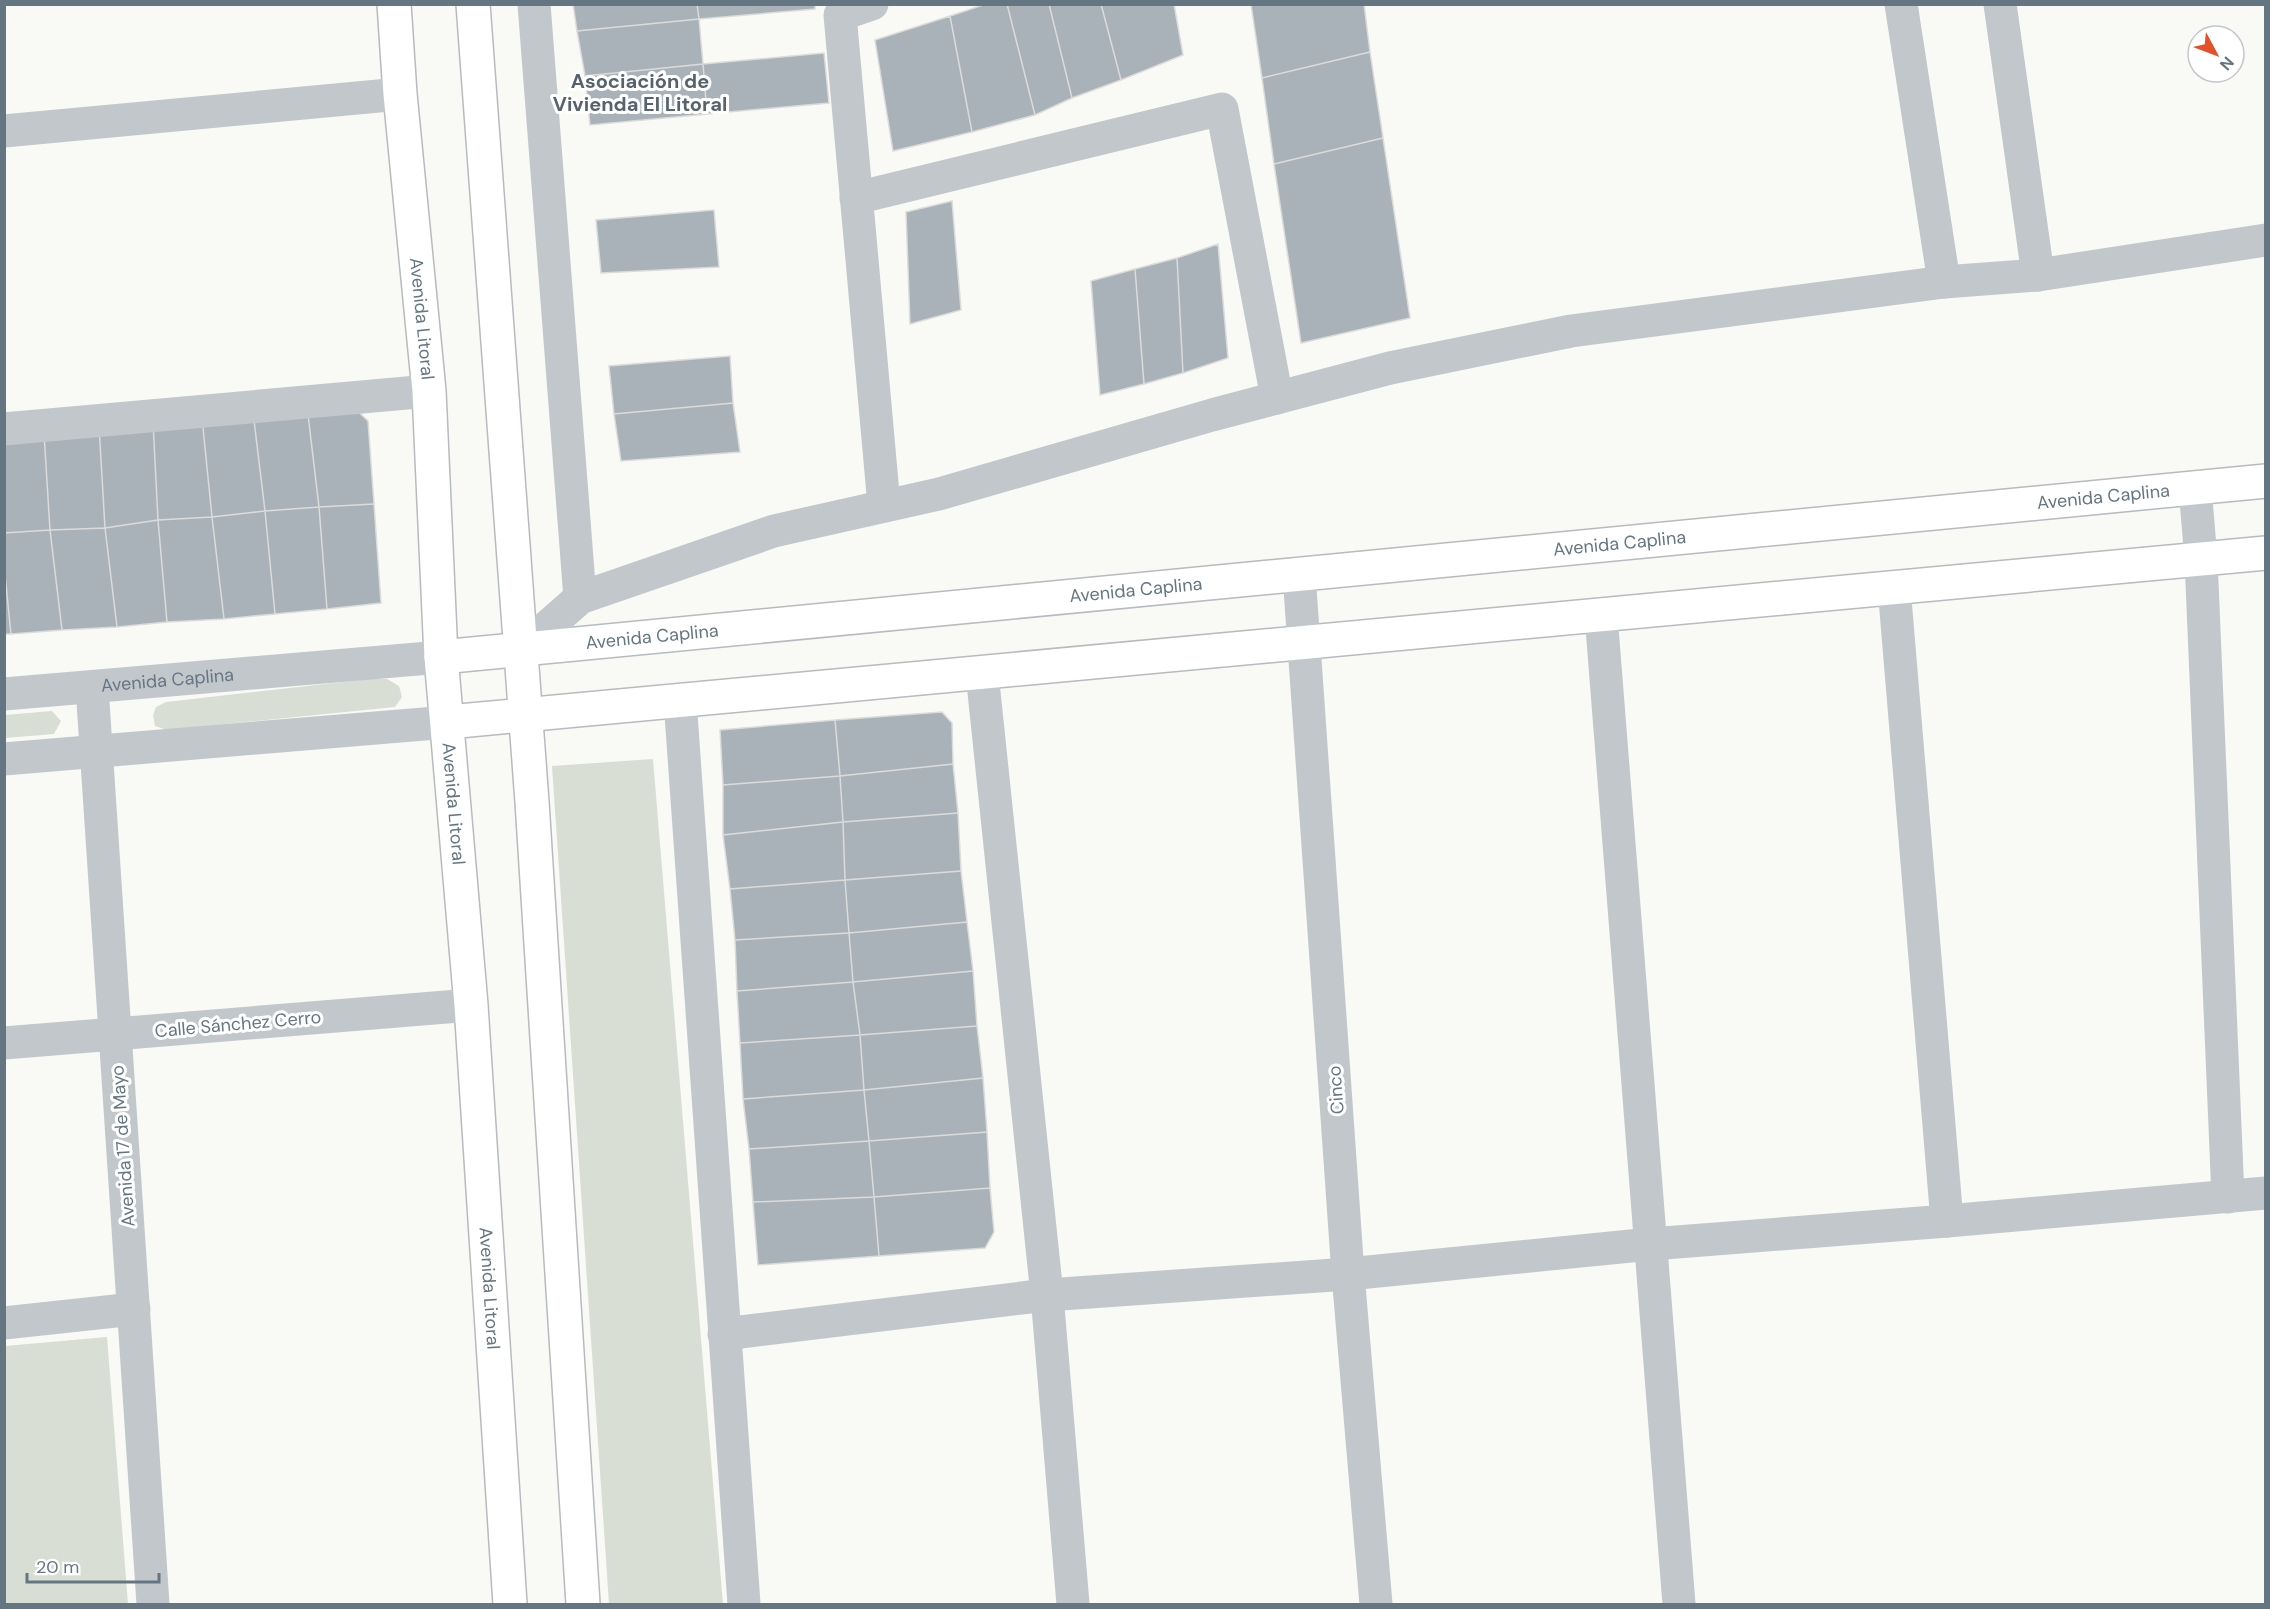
<svg xmlns="http://www.w3.org/2000/svg" width="2270" height="1609" font-family="'DM Sans',sans-serif">
  <style>
    .green { fill: #d9ded5 }
    .building { fill: #a9b2b8; stroke: #dbdbd9; stroke-width: 1.5 }
    .lines { fill: none; stroke-linecap: round; stroke-linejoin: round }
    .major-casing { stroke: #b6bbbf; stroke-width: 36 }
    .minor { stroke: #c2c7cb; stroke-width: 33 }
    .major { stroke: #fff; stroke-width: 33 }
    .labels { text-anchor: middle; stroke-width: 6; stroke-linejoin: round; paint-order: stroke }
    .street-label { font-size: 18px; fill: #647682; stroke: #fff }
    .neighbourhood-label { font-size: 20px; font-weight: bold; fill: #56636d; stroke: #fff }
  </style>
  <rect width="100%" height="100%" fill="#f9f9f6"/>
  <!-- green -->
  <path class="green" d="M369,679H387L399,686L402,697L395,707L167,730L155,726L153,715L156,707L166,702Z
    M52,711L61,721L54,734L5,738V715Z
    M653,759L723,1604H609L552,766Z
    M107,1337L128,1604H5V1346Z"/>
  <!-- building -->
  <path class="building" d="M573,4H697L699,19L577,31Z
    M697,4H815V9L699,19Z
    M986,4H1007L1035,115L972,132L950,16Z
    M1007,4H1049L1072,98L1035,115Z
    M1049,4H1101L1121,80L1072,98Z
    M1101,4H1174L1183,55L1121,80Z
    M1251,4H1364L1370,52L1262,78Z
    M950,16L972,132L893,151L875,40Z
    M699,19L703,64L585,76L577,31Z
    M1370,52L1383,138L1274,164L1262,78Z
    M824,53L829,103L707,114L703,64Z
    M703,64L707,114L590,125L585,76Z
    M1383,138L1410,318L1301,343L1274,164Z
    M952,201L961,310L910,324L906,212Z
    M714,210L719,267L601,273L596,220Z
    M1218,244L1228,358L1183,373L1177,258Z
    M1177,258L1183,373L1144,384L1135,269Z
    M1135,269L1144,384L1100,395L1091,281Z
    M730,356L733,403L614,414L609,366Z
    M733,403L740,452L621,461L614,414Z
    M351,405L368,421L374,504L319,507L307,406Z
    M307,406L319,507L265,511L253,412Z
    M253,412L265,511L212,517L202,418Z
    M202,418L212,517L158,520L153,422Z
    M153,422L158,520L105,528L99,426Z
    M99,426L105,528L50,530L44,433Z
    M44,433L50,530L4,533V435Z
    M374,504L381,603L327,609L319,507Z
    M319,507L327,609L275,614L265,511Z
    M265,511L275,614L224,619L212,517Z
    M212,517L224,619L167,622L158,520Z
    M158,520L167,622L117,627L105,528Z
    M105,528L117,627L62,630L50,530Z
    M50,530L62,630L11,634L4,565V533Z
    M4,565L11,634H4Z
    M942,712L952,723L953,764L840,776L835,720Z
    M835,720L840,776L723,785L720,730Z
    M953,764L958,813L843,822L840,776Z
    M840,776L843,822L723,835V785Z
    M958,813L961,871L845,880L843,822Z
    M843,822L845,880L730,889L723,835Z
    M961,871L967,922L849,933L845,880Z
    M845,880L849,933L735,940L730,889Z
    M967,922L973,971L853,982L849,933Z
    M849,933L853,982L737,991L735,940Z
    M973,971L977,1026L860,1035L853,982Z
    M853,982L860,1035L740,1043L737,991Z
    M977,1026L983,1078L864,1090L860,1035Z
    M860,1035L864,1090L743,1099L740,1043Z
    M983,1078L987,1132L869,1141L864,1090Z
    M864,1090L869,1141L749,1149L743,1099Z
    M987,1132L990,1188L874,1197L869,1141Z
    M869,1141L874,1197L753,1202L749,1149Z
    M990,1188L994,1232L985,1248L879,1256L874,1197Z
    M874,1197L879,1256L758,1265L753,1202Z"/>
  <g class="lines">
    <!-- major casing -->
    <g class="major-casing">
      <g id="major">
        <path id="s2" d="M394,4L400,94L429,391L441,657L471,1005L510,1604"/>
        <path d="M473,4L532,802L583,1604"/>
        <path id="s3" d="M441,657L2266,481"/>
        <path d="M448,722L2266,553"/>
      </g>
    </g>
    <!-- minor -->
    <g class="minor">
      <path d="M534,4L580,598"/>
      <path d="M872,4L840,15L884,505"/>
      <path d="M1901,4L1944,282"/>
      <path d="M2000,4L2038,275"/>
      <path d="M4,131L400,94"/>
      <path d="M856,198L1222,109L1277,398"/>
      <path d="M4,429L429,391"/>
      <path d="M2195,488L2201,559L2228,1197"/>
      <path d="M1299,574L1348,1274L1376,1604"/>
      <path d="M1894,587L1947,1221"/>
      <path d="M1601,615L1679,1604"/>
      <path d="M521,650L580,598L774,531L939,494L1212,415L1390,368L1571,331L1944,282L2038,275L2266,240"/>
      <path d="M982,673L1047,1295L1073,1604"/>
      <path d="M92,687L153,1604"/>
      <path id="s1" d="M4,694L441,657"/>
      <path d="M680,700L744,1604"/>
      <path d="M4,759L448,722"/>
      <path d="M4,1043L471,1005"/>
      <path d="M4,1323L134,1309"/>
      <path d="M724,1334L1047,1295L1348,1274L1651,1244L1947,1221L2266,1193"/>
    </g>
    <!-- major -->
    <use href="#major" class="major"/>
  </g>
  <g class="labels">
    <!-- street labels -->
    <g class="street-label">
      <text dy="6" stroke="none"><textPath href="#s2" startOffset="316">Avenida Litoral</textPath></text>
      <text dy="6" stroke="none"><textPath href="#s3" startOffset="1670">Avenida Caplina</textPath></text>
      <text dy="6" stroke="none"><textPath href="#s3" startOffset="1184">Avenida Caplina</textPath></text>
      <text dy="6" stroke="none"><textPath href="#s3" startOffset="698">Avenida Caplina</textPath></text>
      <text dy="6" stroke="none"><textPath href="#s3" startOffset="212">Avenida Caplina</textPath></text>
      <text dy="6" stroke="none"><textPath href="#s1" startOffset="164">Avenida Caplina</textPath></text>
      <text dy="6" stroke="none"><textPath href="#s2" startOffset="802">Avenida Litoral</textPath></text>
      <text transform="translate(238 1024) rotate(-5)" y="6">Calle Sánchez Cerro</text>
      <text transform="translate(1336 1090) rotate(-94)" y="6">Cinco</text>
      <text transform="translate(123 1146) rotate(-94)" y="6">Avenida 17 de Mayo</text>
      <text dy="6" stroke="none"><textPath href="#s2" startOffset="1288">Avenida Litoral</textPath></text>
    </g>
    <!-- neighbourhood labels -->
    <g class="neighbourhood-label">
      <text x="640" y="88">Asociación de<tspan x="640" dy="23">Vivienda El Litoral</tspan></text>
    </g>
  </g>
  <!-- border -->
  <rect width="2270" height="1609" fill="none" stroke="#647682" stroke-width="12"/>
  <!-- north arrow -->
  <g transform="translate(2216 54) rotate(131)"><circle r="28" fill="#ffffff" stroke="#c1c8cd" stroke-width="1.5"/>
  <path d="M0-4.5L10 22L0 15L-10 22Z" fill="#e54f2a"/>
  <text y="-9" font-size="16" font-weight="bold" text-anchor="middle" fill="#647682">N</text>
  </g>
  <!-- scale -->
  <path d="M27 1573v9h132v-9" fill="none" stroke="#647682" stroke-width="3"/>
  <text x="36" y="1573" font-size="18" fill="#647682" stroke="#ffffff" stroke-width="4.5" paint-order="stroke">20 m</text>
</svg>
